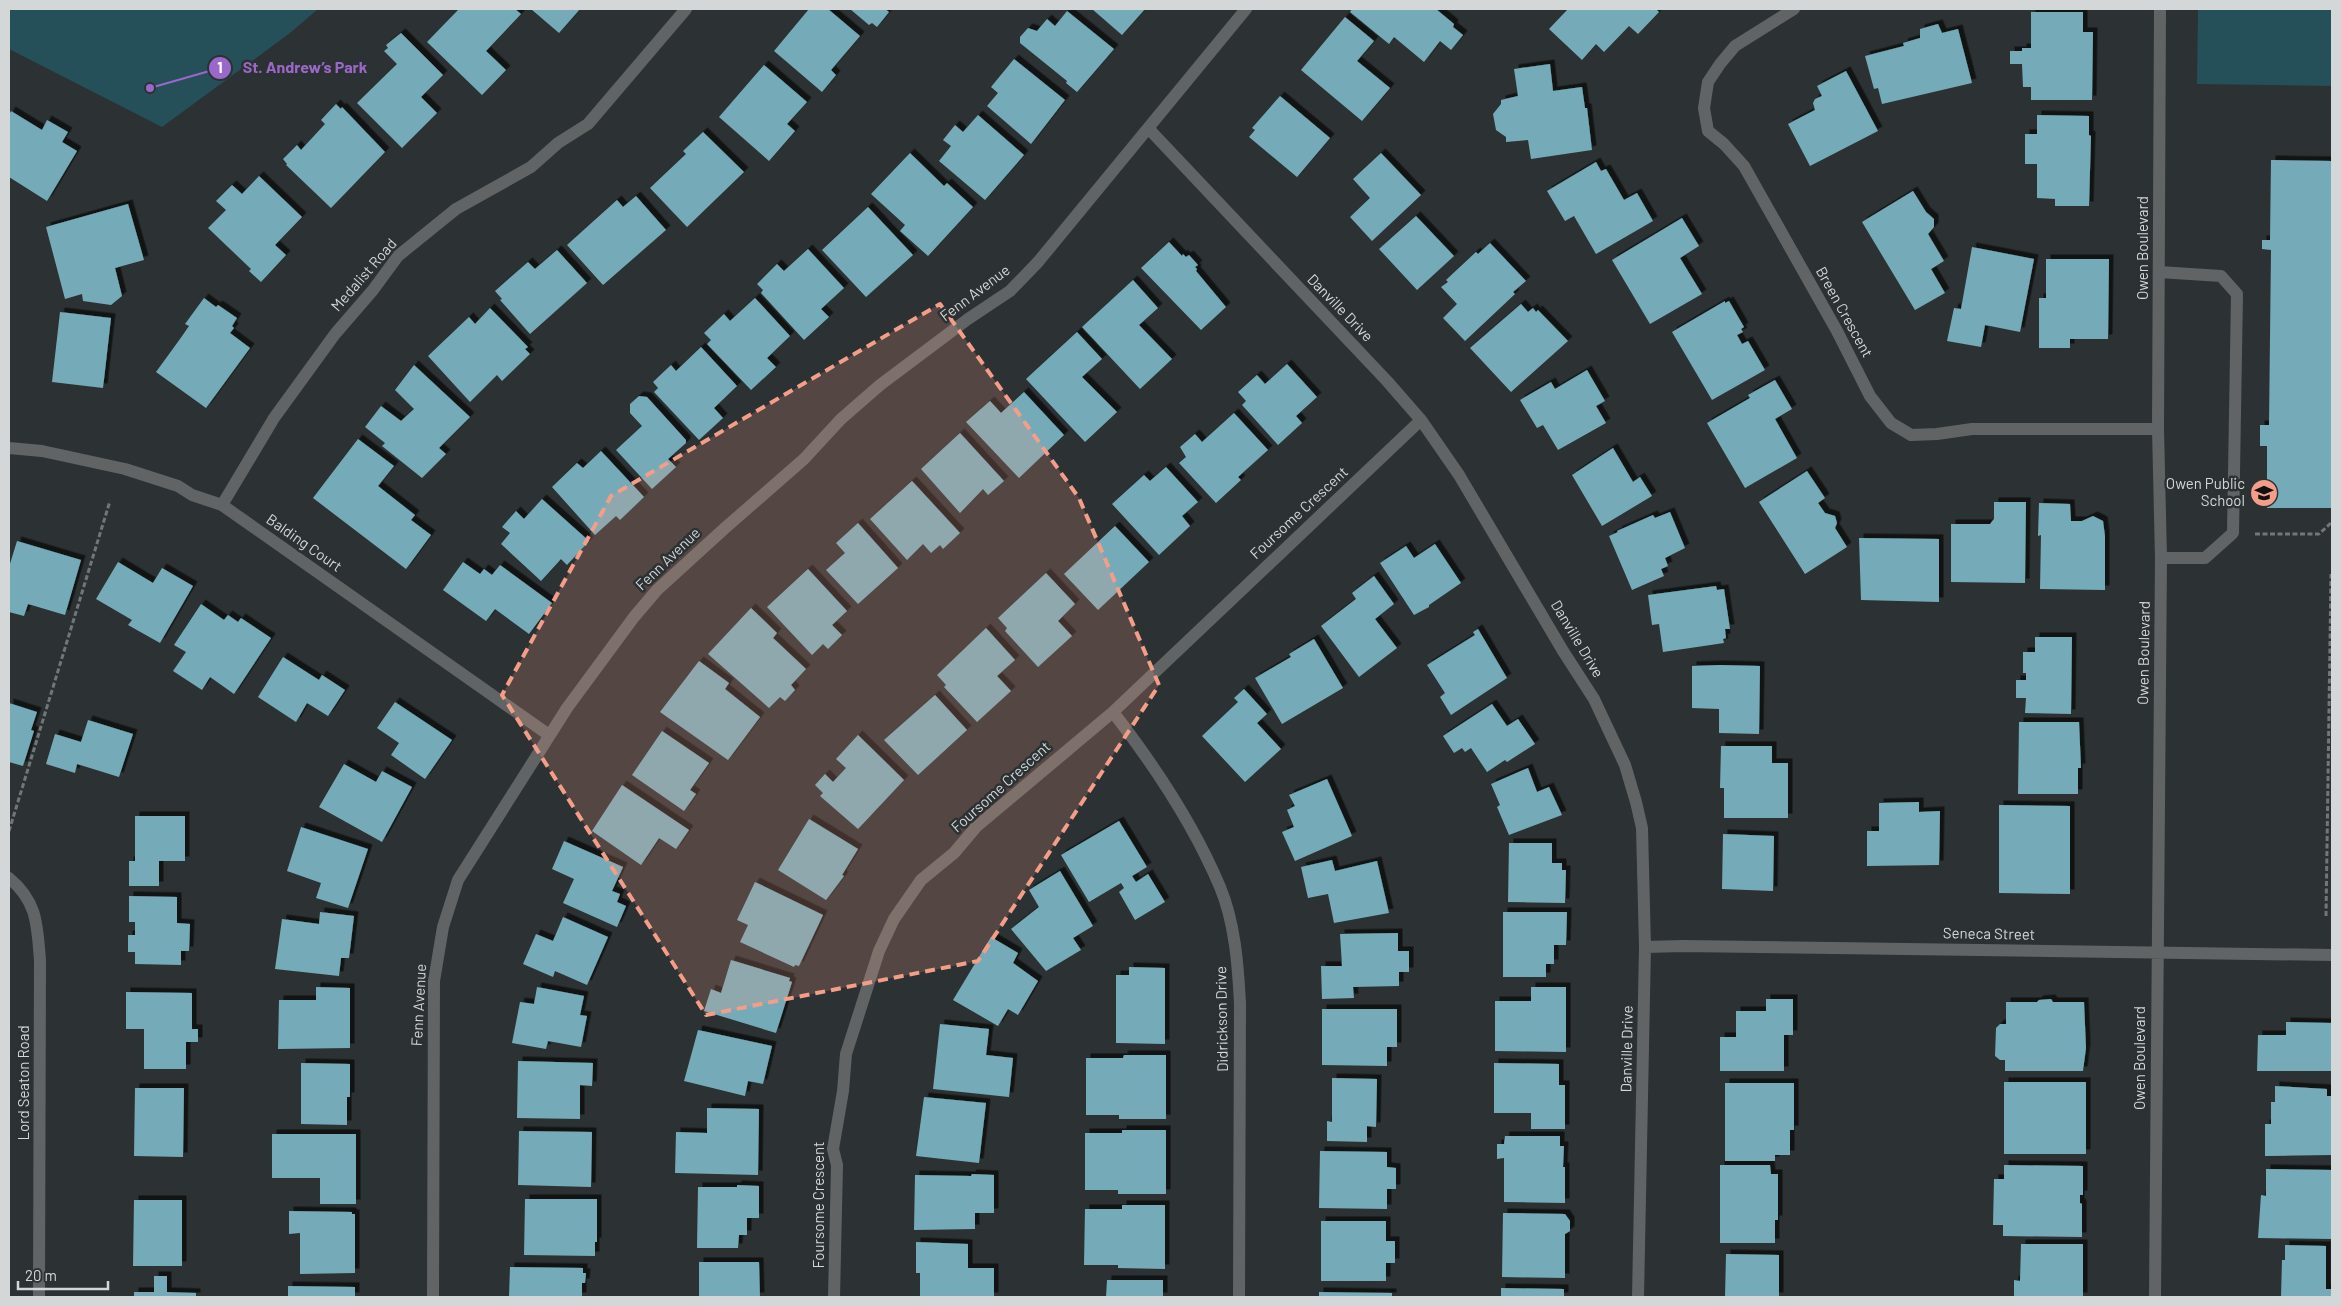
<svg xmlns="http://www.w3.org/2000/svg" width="2341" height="1306" font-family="Barlow,sans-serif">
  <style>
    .park { fill: #25505a }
    .building { fill: #75abb8; filter: url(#shadow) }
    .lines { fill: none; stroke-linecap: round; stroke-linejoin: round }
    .path { stroke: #727678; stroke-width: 3; stroke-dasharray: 5 2.5; stroke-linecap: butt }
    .lane { stroke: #616464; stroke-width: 12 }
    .street { stroke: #616464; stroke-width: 12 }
    .marked { fill: #f49e89; fill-opacity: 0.2; stroke: #f49e89; stroke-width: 4; stroke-dasharray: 10 6; stroke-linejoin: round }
    .labels { text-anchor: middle; stroke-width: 5; stroke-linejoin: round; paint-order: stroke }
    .street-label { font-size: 15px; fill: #d4d7d8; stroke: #2c3133 }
    .poi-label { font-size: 15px; fill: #d4d7d8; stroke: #2c3133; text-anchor: end }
    .leader { fill: none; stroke: #9a68c8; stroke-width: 2 }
    .callout-dot { fill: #9a68c8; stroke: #2c3133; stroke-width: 2 }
    .mark-label { font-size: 15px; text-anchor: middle; font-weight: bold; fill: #fff }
    .callout-label { font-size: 16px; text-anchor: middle; font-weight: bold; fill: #9a68c8; stroke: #2c3133; stroke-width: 5; stroke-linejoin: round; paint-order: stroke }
  </style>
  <defs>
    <filter id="shadow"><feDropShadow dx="4.5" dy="-4.5" stdDeviation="0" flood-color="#0009"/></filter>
  </defs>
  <rect width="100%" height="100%" fill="#2c3133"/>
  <!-- park -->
  <path class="park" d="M9,9H318L290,33L162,127L9,49Z
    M2198,9H2332V86L2197,84Z"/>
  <!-- building -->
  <path class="building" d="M459,9H515L521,14L486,51L506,70L482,95L427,42Z
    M531,9H580L559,33Z
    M809,9H828L860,36L831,70L836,75L822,92L774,51Z
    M850,9H885L889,12L877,27L872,23L869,25Z
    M1092,9H1145L1122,35Z
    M1352,9H1436L1454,24L1453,27L1463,35L1451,50L1440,41L1424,62L1394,37L1389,44L1350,12Z
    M1568,9H1656L1659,12L1638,34L1629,26L1604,52L1596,44L1582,60L1549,29Z
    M1067,11L1114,49L1077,92L1066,83L1067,81L1020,43V37L1028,28L1037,31L1047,19L1055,26Z
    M2031,12H2083V32H2093L2092,100H2031V87H2023L2022,64H2010V51H2022V48H2031Z
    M1345,17L1374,41L1357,61L1390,88L1362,121L1301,70Z
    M1938,24L1942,33L1958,29L1972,83L1882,104L1878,88L1874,89L1865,56L1904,46L1903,43L1920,38V29Z
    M401,33L443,75L421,97L437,113L402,148L357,103L397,64L384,51L388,48L386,45Z
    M1014,59L1065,100L1031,144L987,106L998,93L991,87Z
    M1550,64L1553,91L1582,87L1585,108H1587L1592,150L1531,159L1528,140L1506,142V137L1496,130L1493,114L1501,104V100L1518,96L1514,69Z
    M764,65L807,102L787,124L795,131L769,161L719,117Z
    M1846,71L1878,131L1810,166L1788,124L1815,110L1813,103L1815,99L1822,96L1817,86Z
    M1280,96L1330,138L1297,177L1249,137L1255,130L1252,128Z
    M336,104L341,109L342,107L385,152L331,208L286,165L287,164L283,159L297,145L301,150L325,124L321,120Z
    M11,111L42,130L47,120L68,132L62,142L77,151L47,201L9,177V115Z
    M978,115L1024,155L985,200L939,161L951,146L943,140L955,125L963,132Z
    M2037,115L2089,116V135L2091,136L2089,206H2055V199L2037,198V164H2025V134H2037Z
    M703,132L744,172L687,227L650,188L686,154L683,151Z
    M910,153L944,186L947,183L973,207L928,256L900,231L905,225L871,194Z
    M1381,153L1421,195L1372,241L1350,217L1370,198L1353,179Z
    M2271,160L2332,161V508H2267V446H2260V425H2269L2271,250L2262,249V240H2270Z
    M1596,162L1601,171L1606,169L1624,200L1637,193L1653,221L1596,254L1574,216L1565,221L1547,191Z
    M259,176L302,217L275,245L286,255L261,282L249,271L251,269L208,228L226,210L216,201L232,185L242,194Z
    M1913,191L1926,212L1934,219V227L1928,234L1944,261L1931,269L1945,293L1915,310L1862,222Z
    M636,196L666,230L603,285L567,245L617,200L623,207Z
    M128,204L144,260L115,268L122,296L111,305L83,301L82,294L65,299L46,227Z
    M868,207L913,255L866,297L822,250Z
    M1416,216L1454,256L1417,290L1379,249Z
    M1682,218L1699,246L1680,258L1702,294L1650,324L1612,260Z
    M1169,242L1182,256L1183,254L1186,257L1189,255L1198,265L1195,267L1197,269L1196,271L1226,307L1201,330L1141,268Z
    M1490,243L1526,281L1513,292L1515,294L1465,341L1443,318L1457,304L1441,287L1448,282L1446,280L1476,252L1478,254Z
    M1972,247L2034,259L2020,332L1985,325L1981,347L1947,341L1954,308L1961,309Z
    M808,249L844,288L821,309L829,317L804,340L761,293L763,290L757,284L777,264L784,271Z
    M557,250L587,283L530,334L500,300L502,299L495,291L528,262L535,269Z
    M2046,259H2109L2108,339H2070V348H2039V298H2046Z
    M1133,280L1158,308L1139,325L1172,359L1140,389L1082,327Z
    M204,298L216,307L218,305L237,318L232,326L234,328L230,333L250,348L206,408L156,372L180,339L189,326L185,324Z
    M755,298L790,336L767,358L776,367L751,390L707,344L711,340L704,333L724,314L730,321Z
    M1725,301V303L1729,301L1744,327L1741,329L1743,332L1737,335L1742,344L1748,341L1765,370L1712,400L1672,332Z
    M1521,304L1528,312L1533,308L1536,312L1538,310L1568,341L1511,392L1470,348Z
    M490,308L528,347L525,349L530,354L502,381L497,375L470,402L428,356L469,317L475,324Z
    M60,312L111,318L103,388L52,382Z
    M1077,332L1102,359L1082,377L1117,412L1085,442L1026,379Z
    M701,347L737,386L714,408L723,418L699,440L654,392L658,388L653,382L671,365L676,371Z
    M1287,364L1317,397L1296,416L1302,423L1278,445L1242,405L1246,401L1238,392L1257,375L1265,384Z
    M414,365L470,417L439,448L446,454L422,478L382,446L385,443L365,427L381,406L401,421L414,409L395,390Z
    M1587,370L1605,401L1596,406L1606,423L1558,450L1543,425L1537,428L1520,400L1551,382L1555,389Z
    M1775,380L1792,409L1775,419L1797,458L1745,488L1707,423L1750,398L1748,395Z
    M1024,392L1064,435L1019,478L966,422L990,401L1001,413Z
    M639,396L647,397L686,440V443L668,459L676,467L652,489L616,450L642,426L630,413V404Z
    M1234,413L1268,450L1238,477L1241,480L1216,503L1179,463L1186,457L1180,447L1195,434L1202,442Z
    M960,433L1004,481L988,495L983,489L960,513L921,469Z
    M358,439L394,466L378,486L415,515L411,520L431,535L406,569L313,498Z
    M1613,448L1633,482L1640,477L1652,496L1602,526L1572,475Z
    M601,451L644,497L620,520L616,516L595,535L552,487L577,463L583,468Z
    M1166,467L1198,502L1182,516L1190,526L1159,555L1112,504L1144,475L1150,481Z
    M1807,471L1825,498L1818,503L1825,513L1835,516L1837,523L1835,528L1847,547L1805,574L1759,502Z
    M912,481L960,533L943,549L940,545L931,553L923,544L907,560L870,519Z
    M542,499L589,541L567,565L561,559L541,581L501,544L510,533L502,527L516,511L524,519Z
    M1994,502H2026L2025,583L1951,582V524H1990L1994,519Z
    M2039,503L2070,504L2071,521H2082L2093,516L2103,521L2105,536V590L2040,589L2041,535L2038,536Z
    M1670,512L1685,548L1665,558L1668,566L1661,569L1664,576L1632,590L1609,536L1618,532L1617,531L1653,515L1655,518Z
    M858,523L898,568L858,604L826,570L845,553L836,543Z
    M1115,526L1149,562L1098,610L1064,574Z
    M1859,538L1939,539V602L1861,600Z
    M17,541L81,560L65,615L28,604L24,616L9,612V567Z
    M1435,544L1461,583L1429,605V607L1414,615L1380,563L1406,546L1414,558Z
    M118,562L153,583L162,568L193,586L160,643L128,625L132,620L96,599Z
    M463,562L480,574L484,569L492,575L500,565L552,603L529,634L495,609L486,621L443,590Z
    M808,569L847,611L832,625L842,635L828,649L823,644L812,655L767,607Z
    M1046,573L1075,604L1058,621L1072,636L1038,667L1005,631L1007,628L998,618Z
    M1374,576L1394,604L1375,619L1397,648L1359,677L1321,626L1356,599L1352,593Z
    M1716,586L1717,590L1724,589L1730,629H1725L1726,638L1723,639L1724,643L1663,652L1659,624L1652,625L1648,595Z
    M201,604L224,620L228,615L238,622L241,618L271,638L234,694L210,677L202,690L173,671L186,652L174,645Z
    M751,608L777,633L773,638L806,669L791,685L795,690L785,701L780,697L769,708L708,654Z
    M986,628L1015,660L997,676L1011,691L977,722L944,687L946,685L937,675Z
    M1478,629L1507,678L1451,715L1440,697L1445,693L1427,665L1475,635L1473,632Z
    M2035,637H2072L2071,714L2025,713L2026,698H2016V680H2026V673H2023V652H2035Z
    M1314,639L1343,688L1282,724L1255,678L1291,657L1289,654Z
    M283,657L319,680L322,675L345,690L328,716L307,703L296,722L258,697Z
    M699,661L729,683L725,689L760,717L728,760L660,712Z
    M1720,665L1760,666L1759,734L1719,733V709L1692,708V666Z
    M1244,689L1267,714L1257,723L1281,749L1245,782L1202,736L1238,702L1234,698Z
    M935,695L967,730L918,775L884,740Z
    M395,702L452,740L425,779L391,755L399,743L377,728Z
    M9,703L37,712L31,730L34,731L23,766L9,762Z
    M1492,704L1507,726L1518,719L1535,744L1507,762L1505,760L1487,772L1471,748L1465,752L1462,748L1454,753L1443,736Z
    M88,720L133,734L119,777L77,764L75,773L46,764L55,734L81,742Z
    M2019,722H2079L2081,768H2078V794H2018Z
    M662,731L709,763L690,790L696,794L684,811L632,775Z
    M858,735L904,780L858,829L820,796L823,793L815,785L825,774L833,782L846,768L836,759Z
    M1721,746H1772V763H1788V818H1724V788H1720Z
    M344,764L376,782L382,771L412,787L382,842L319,807Z
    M1528,768L1537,792L1549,787L1562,815L1509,835L1497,807L1500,805L1491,784Z
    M1327,779L1352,836L1295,861L1282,832L1294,827L1287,810L1295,806L1289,795Z
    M622,785L689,830L676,849L659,838L641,865L592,831Z
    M1919,802V812L1940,811L1939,865L1867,866V831H1879V803Z
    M1999,805L2070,806V894L1999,893Z
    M135,816H185V861H159V886H129V861H135Z
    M809,819L858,849L842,875L844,876L826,900L778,870Z
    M1119,821L1147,867L1132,876L1136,882L1148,874L1165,902L1135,920L1119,892L1124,888L1121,883L1089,902L1061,855Z
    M301,827L368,849L348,908L316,898L321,883L287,871Z
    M1723,834L1774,836L1773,891L1722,889Z
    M564,841L623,867L612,891L620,894L617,902L626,906L617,927L563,903L574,879L552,869Z
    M1509,843H1552V863H1562V870H1566L1565,903L1508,902Z
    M1332,860L1335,871L1377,861L1389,913L1334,923L1328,894L1308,898L1301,867Z
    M1060,871L1093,926L1073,938L1081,950L1046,971L1011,929L1039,907L1029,890Z
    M755,882L823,915L799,966L795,965L794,967L740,942L748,925L737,920Z
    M129,896L177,897V923L190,924L189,951H181V965L135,964V952H128V935H135V922H129Z
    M320,912L354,916L349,958H341L339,976L275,969L282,919L319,924Z
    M1503,912H1567L1566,945H1554V964H1546V977H1503Z
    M563,917L608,937L587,985L555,971L553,977L523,964L536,934L553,941Z
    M1398,933V951H1409V972H1399V986L1353,987L1354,998L1322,999L1321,966H1342L1340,934Z
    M991,937L1018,953L1013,963L1038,981L1018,1015L1008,1009L998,1026L953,1000Z
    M731,960L790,978L789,981L792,982L776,1033L704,1011L711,989L721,993Z
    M1129,967L1165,968V1044L1116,1043V975H1129Z
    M316,987L350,988V1048L278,1049L279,1000H316Z
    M537,987L584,996L580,1015L587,1016L581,1047L548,1041L546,1049L512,1043L520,1002L534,1004Z
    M1531,987H1566V1052L1495,1051V1001H1531Z
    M126,992L192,993V1029H198V1042H186V1069H144V1029H126Z
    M1766,999H1793V1035H1784V1071H1720V1037H1736V1011H1766Z
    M2051,999L2053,1002H2084L2086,1048L2083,1071H2005V1060H2000L1995,1056L1996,1028L2000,1024H2006V1002H2037L2039,1000Z
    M1322,1009H1397V1047H1387V1066L1322,1065Z
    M2286,1022L2332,1023V1071H2257L2258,1035H2286Z
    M940,1024L989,1029L986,1055L1013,1058L1009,1097L933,1089Z
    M698,1030L772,1046L763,1084L748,1081L745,1096L684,1081Z
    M1124,1055H1166V1119H1119V1115H1086V1058H1123Z
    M518,1061L593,1063L592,1086L580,1085V1119L517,1118Z
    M301,1063L350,1064V1097H347V1125L301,1124Z
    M1494,1063L1559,1064V1085H1565V1129H1531V1113H1494Z
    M1332,1078L1377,1079L1376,1127L1367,1126V1142L1327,1141V1121L1332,1122Z
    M2004,1082H2086V1154H2004Z
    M1725,1083H1794V1130H1790V1155H1775V1161H1725Z
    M2275,1086L2327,1089V1096H2332V1155L2265,1156V1124H2271V1102H2275Z
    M135,1088H184L183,1157L134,1156Z
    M924,1097L986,1103L979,1163L916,1156Z
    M707,1108L759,1109L758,1175L675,1173L676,1132L707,1133Z
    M1122,1130H1166V1194H1118V1190H1085V1133H1122Z
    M519,1131L592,1132L591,1187L518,1185Z
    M272,1134H356V1204H320V1178H272Z
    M1505,1136H1560V1146H1564L1563,1167H1565V1203L1504,1202V1158L1497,1159V1144H1504Z
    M1320,1151L1387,1152V1167L1396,1168V1189H1387V1209L1319,1208Z
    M1720,1165H1770L1771,1174H1778V1220H1775V1243H1720Z
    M2004,1165L2083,1166V1195H2080V1203L2082,1204V1237L2003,1236V1225H1993L1994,1179H2004Z
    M2266,1169L2332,1170V1239L2258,1238L2261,1195L2266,1196Z
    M972,1174L994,1175V1213H975V1229L914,1230L915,1175L971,1176Z
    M737,1185L759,1186V1218H747V1235H739L738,1248H697L698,1187H737Z
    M525,1199H597V1242H595V1256L524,1255Z
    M134,1200H182V1266H133Z
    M1122,1205H1165V1269L1118,1268V1265H1084L1085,1209H1122Z
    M289,1211L352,1212V1214H355V1273L300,1274V1233L289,1234Z
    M1503,1213L1565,1214L1570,1221V1231L1565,1234V1278L1502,1277Z
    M1321,1221H1386V1241H1395V1263H1386V1281H1321Z
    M916,1242L968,1244V1268H994V1297H920V1273H916Z
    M2021,1244H2083V1297H2014V1280L2020,1281Z
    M2285,1245L2326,1246V1289H2332V1297H2281L2282,1260H2285Z
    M1726,1254L1779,1255V1297H1725Z
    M699,1262H759L760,1297H699Z
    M510,1267L583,1268V1273H586L585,1283H582V1297H509Z
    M154,1276H167V1292L196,1293V1297H134V1292H154Z
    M1107,1280H1163V1297H1106Z
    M288,1286L355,1287V1297H288Z
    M1501,1288L1564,1289V1297H1501Z
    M1319,1292L1392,1293V1297H1319Z"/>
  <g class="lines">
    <!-- path -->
    <path class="path" d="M2255,534H2319L2332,522
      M9,831L110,501
      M2326,916L2331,574"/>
    <!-- lane -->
    <path class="lane" d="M2159,272L2221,276L2237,294L2233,533L2205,558H2161"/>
    <!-- street -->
    <path class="street" d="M1794,9L1735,46L1720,64L1708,82L1704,108L1708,131L1724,144L1744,166L1837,331L1870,396L1891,423L1911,435L1937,434L1972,429H2158
      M1148,128L1387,381L1421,420L1459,475L1563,651L1594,699L1625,765L1636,802L1642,828L1645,947L1638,1297
      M9,448L42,451L125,469L178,486L192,495L222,505L549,735
      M222,505L274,418L335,334L373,290L398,256L456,209L531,167L558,143L588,124L686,9
      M1113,712C1154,765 1194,825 1220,887C1235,923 1238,965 1240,1003L1239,1297
      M9,878C38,902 37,926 40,960L39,1297
      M1645,947L1683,946L2332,955
      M433,1297L434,981L443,927L458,880L567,708L634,617L657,590L725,528L804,459L841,419L880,385L968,319L1010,291L1038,262L1246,9
      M834,1297L837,1165L833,1149L843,1091L846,1054L879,951L894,919L921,880L954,853L976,827L1113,712L1421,420
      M2155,1297L2161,558L2158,429L2160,9"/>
  </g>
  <!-- marked area -->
  <path class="marked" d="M940,304L1079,498L1159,685L978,961L706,1015L502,695L611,496Z"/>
  <!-- icons -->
  <defs>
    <g id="school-disc" transform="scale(1.4375)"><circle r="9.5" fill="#f49e89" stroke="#2c3133"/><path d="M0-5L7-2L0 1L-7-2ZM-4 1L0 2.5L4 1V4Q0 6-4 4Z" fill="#111"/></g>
  </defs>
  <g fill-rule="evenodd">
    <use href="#school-disc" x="2264" y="493"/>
  </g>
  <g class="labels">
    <!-- street labels -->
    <g class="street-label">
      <text transform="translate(2143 248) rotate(-90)" y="5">Owen Boulevard</text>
      <text transform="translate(364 275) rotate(-49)" y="5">Medalist Road</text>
      <text transform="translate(975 293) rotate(-37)" y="5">Fenn Avenue</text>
      <text transform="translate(1340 308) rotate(46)" y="5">Danville Drive</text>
      <text transform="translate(1844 312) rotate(61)" y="5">Breen Crescent</text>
      <text transform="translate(1299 513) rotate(-43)" y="5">Foursome Crescent</text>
      <text transform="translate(304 543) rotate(35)" y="5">Balding Court</text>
      <text transform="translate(668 559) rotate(-44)" y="5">Fenn Avenue</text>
      <text transform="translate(1577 639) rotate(59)" y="5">Danville Drive</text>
      <text transform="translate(2144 653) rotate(-89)" y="5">Owen Boulevard</text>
      <text transform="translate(1001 787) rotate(-42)" y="5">Foursome Crescent</text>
      <text transform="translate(1989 934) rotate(1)" y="5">Seneca Street</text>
      <text transform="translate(419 1005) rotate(-87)" y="5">Fenn Avenue</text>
      <text transform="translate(1222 1019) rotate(-91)" y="5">Didrickson Drive</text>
      <text transform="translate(1627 1049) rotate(-89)" y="5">Danville Drive</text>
      <text transform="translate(2140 1058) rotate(-90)" y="5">Owen Boulevard</text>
      <text transform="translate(24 1083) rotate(-90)" y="5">Lord Seaton Road</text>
      <text transform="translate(819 1205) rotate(-90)" y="5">Foursome Crescent</text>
    </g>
    <!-- poi labels -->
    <g class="poi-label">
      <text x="2245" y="489">Owen Public<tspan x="2245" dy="17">School</tspan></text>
    </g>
  </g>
  <!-- callouts -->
  <path class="leader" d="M150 88L220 68"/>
  <g class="callout-dot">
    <circle cx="150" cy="88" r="5"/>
    <circle cx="220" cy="68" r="12"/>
  </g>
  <g class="mark-label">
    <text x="220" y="73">1</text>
  </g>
  <g class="callout-label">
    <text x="305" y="73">St. Andrew’s Park</text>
  </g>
  <!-- border -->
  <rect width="2341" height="1306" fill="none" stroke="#d4d7d8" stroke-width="20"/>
  <!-- scale -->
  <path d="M18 1281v8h90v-8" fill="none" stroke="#d4d7d8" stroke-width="2.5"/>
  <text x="25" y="1281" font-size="15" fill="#d4d7d8" stroke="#2c3133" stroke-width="4" paint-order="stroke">20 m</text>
</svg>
